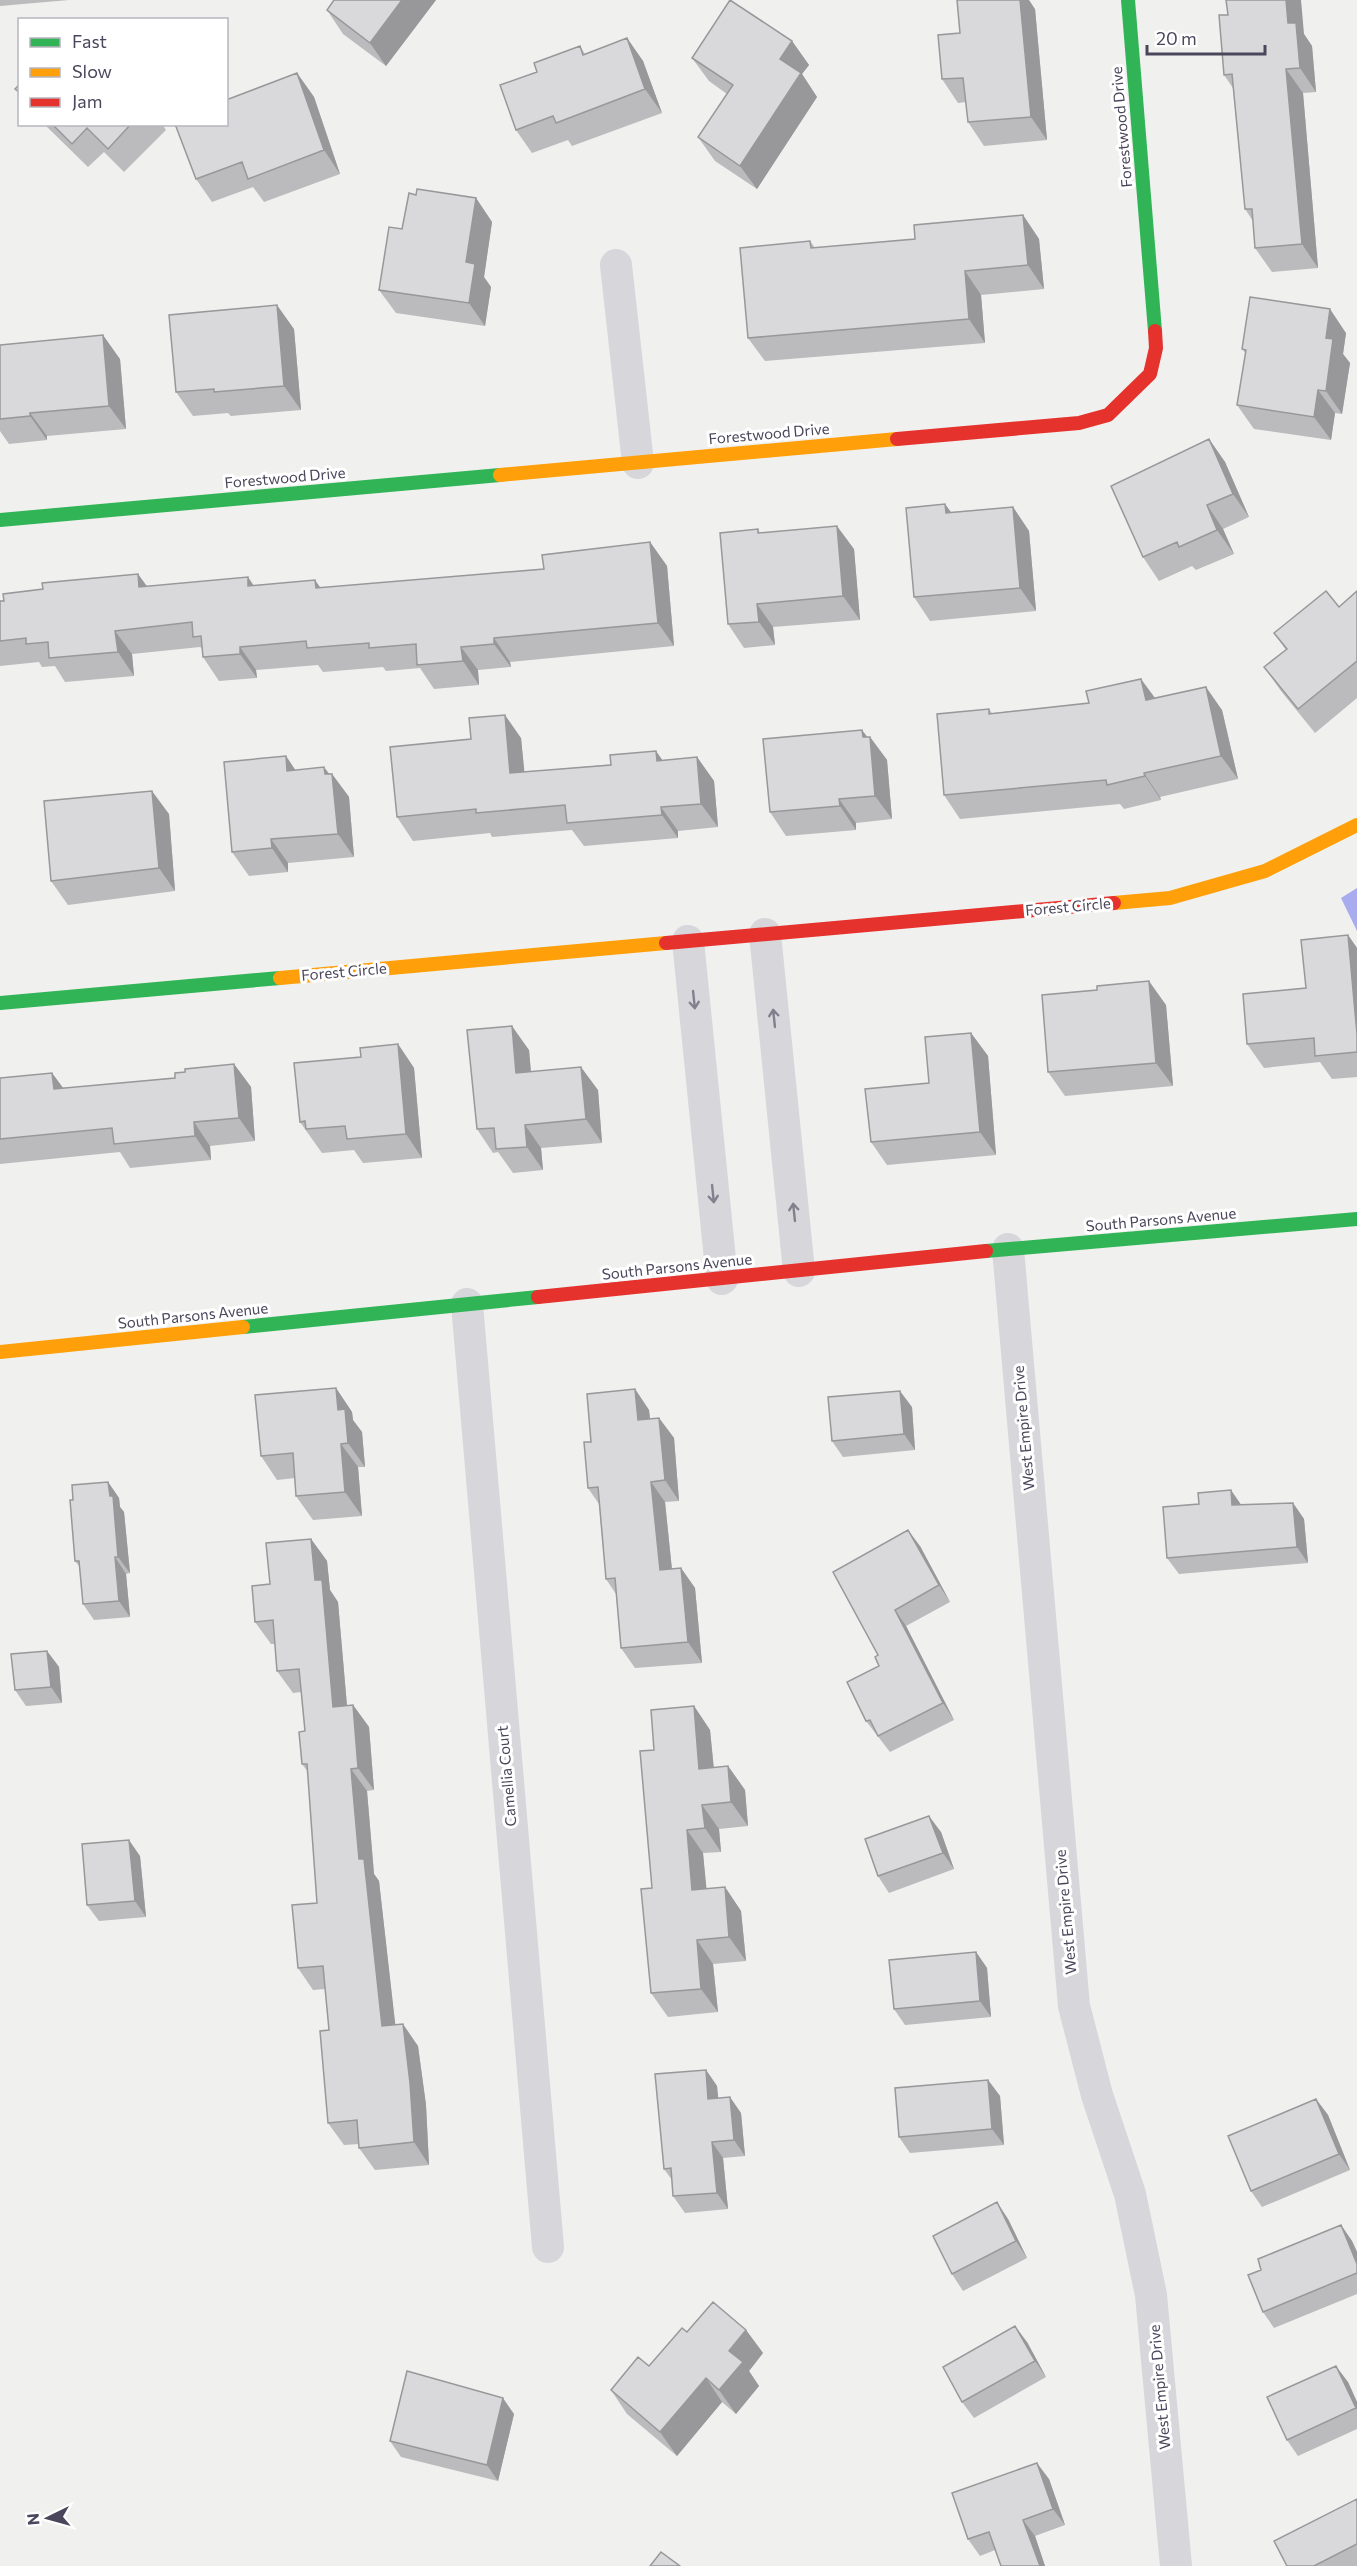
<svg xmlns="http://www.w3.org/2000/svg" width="1357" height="2566" font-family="Commissioner,sans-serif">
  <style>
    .water { fill: #a8abed }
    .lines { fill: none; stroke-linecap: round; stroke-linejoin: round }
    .street { stroke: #d7d6db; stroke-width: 32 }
    .fast { stroke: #30b455; stroke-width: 14 }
    .slow { stroke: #ff9f0a; stroke-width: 14 }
    .jam { stroke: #e5322d; stroke-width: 14 }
    .wall { fill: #bbbabc }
    .shaded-wall { fill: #989799 }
    .building { fill: #d9d8db; stroke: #989799; stroke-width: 1.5 }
    .oneway { stroke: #83808e }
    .labels { text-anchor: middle; stroke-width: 6; stroke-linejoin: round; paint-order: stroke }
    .street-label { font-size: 15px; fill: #4b465b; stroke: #fff }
  </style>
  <rect width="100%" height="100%" fill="#f0f0ef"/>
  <!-- water -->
  <path class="water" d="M1357,888V931L1341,898Z"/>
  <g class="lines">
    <!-- street -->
    <path class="street" d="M616,265L638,463
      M765,934L799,1271
      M688,941L722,1279
      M1008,1249L1074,2006L1097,2095L1130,2194L1151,2295L1176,2566
      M467,1304L548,2247"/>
    <!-- fast -->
    <path class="fast" d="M1128,0L1155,331
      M0,520L500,475
      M0,1003L280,978
      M986,1251L1357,1219
      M243,1327L538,1297"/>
    <!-- slow -->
    <path class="slow" d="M500,475L897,439
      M1114,903L1170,898L1265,871L1357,825
      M280,978L666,943
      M0,1352L243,1327"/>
    <!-- jam -->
    <path class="jam" d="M897,439L1079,423L1108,415L1150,374L1156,348L1155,331
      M666,943L1114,903
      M538,1297L986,1251"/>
  </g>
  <!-- wall -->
  <path class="wall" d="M0,0H69L0,6Z
    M436,0L386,66L343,34L327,10Z
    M1035,9L1047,140L984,146L968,122L966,102L958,103L942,79L960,33Z
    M1228,15L1304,34L1312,46L1316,92L1303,93L1318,268L1272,272L1255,248L1253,221L1245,209L1233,88L1224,75Z
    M627,38L643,61L662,113L572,146L568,140L532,153L516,130L537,72L580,46L585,54Z
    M792,41L809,65L802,74L817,97L757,189L715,161L698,137L727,94L709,81L692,58Z
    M297,73L314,97L340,174L264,202L253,187L212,202L196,179Z
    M44,124H162L166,130L124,172L104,152L88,167Z
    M476,198L492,222L484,277L491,287L485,326L396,313L379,290L402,229Z
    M1023,215L1039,239L1044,289L981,295L985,343L765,361L748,338L810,241L815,248L915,239Z
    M294,329L301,410L231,416L228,413L193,416L176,392Z
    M1346,333L1343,354L1350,363L1342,414L1335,413L1331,440L1254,429L1237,405L1246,354L1242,349Z
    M0,345L120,359L126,429L47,436V440L9,444L0,431Z
    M1209,439L1225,462L1249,517L1223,529L1234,554L1196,570L1192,566L1159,581L1143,557Z
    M945,504L951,512L1013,507L1029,531L1036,611L930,621L914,597Z
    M758,529L760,533L854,549L860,620L773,627L775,645L744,648L728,624Z
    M650,542L667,566L674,646L510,662L511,667L478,670L479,685L434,689L420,668L386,671L383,667L323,672L318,665L256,670L257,678L219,681L203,657L202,648L200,647L132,654L134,676L65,682L55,666L42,667L39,662L0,666V601L43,589L138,574L147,586H253L321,588L544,569Z
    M1357,591V698L1315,733L1281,691L1264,667L1286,650L1274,633L1339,607Z
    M1155,698L1222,710L1238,779L1160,797L1161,800L1124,809L1120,804L960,819L944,795L989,709L992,713Z
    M862,730L867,737H870L887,760L892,819L856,823V830L786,836L770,812Z
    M521,738L524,772L697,757L714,781L718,827L678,831V838L584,846L572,830L492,837L490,833L413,841L397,817Z
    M286,756L295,770L332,774L349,797L354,857L288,863V872L249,876L232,852Z
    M169,814L175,891L68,905L51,881Z
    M1348,935L1357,948V1077L1332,1079L1320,1062L1264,1068L1247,1044L1306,988Z
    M1097,990L1166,1005L1173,1086L1065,1096L1048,1072Z
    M971,1033L988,1056L996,1155L887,1165L871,1142L929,1083Z
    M398,1044L414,1068L422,1158L363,1163L354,1150L322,1153L300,1122L361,1057Z
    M529,1050L531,1072L598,1090L602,1143L541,1148L543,1170L513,1173L498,1152L493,1153L477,1129Z
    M234,1064L251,1087L255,1141L210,1146L211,1160L130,1168L120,1152L0,1164V1078L52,1073L63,1088L175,1078L185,1072Z
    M336,1388L352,1412L353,1420L362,1432L365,1467H358L362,1516L313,1520L296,1496L295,1478L277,1480L261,1456Z
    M635,1389L649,1410L650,1418H659L674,1438L679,1501L665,1502L672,1569L681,1568L695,1588L702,1663L635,1668L621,1648L616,1594L606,1579L599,1504L588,1488L591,1442Z
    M912,1407L915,1450L843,1457L832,1441Z
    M108,1482L119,1498L120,1507L124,1512L130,1573L126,1574L130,1617L94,1620L83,1604L80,1567L75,1561L73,1500Z
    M1293,1503L1304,1519L1308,1563L1179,1574L1167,1558L1241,1505Z
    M311,1539L327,1561L330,1590L338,1602L347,1706L353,1705L369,1727L374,1790L367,1791L374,1874L379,1881L395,2025L418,2046L426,2105L429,2165L375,2170L359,2148V2144L344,2145L328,2123L329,2030L325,1989L313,1990L298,1968L317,1903L308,1772L302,1764L305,1731L301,1692L293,1693L277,1671L275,1644H271L255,1622L270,1584Z
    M920,1546L950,1602L906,1626L954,1720L890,1752L866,1721L879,1666L878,1655Z
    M47,1651L59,1667L62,1703L26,1706L15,1690Z
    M694,1706L710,1730L714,1768L728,1766L745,1790L748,1826L719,1829L721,1852L703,1853L706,1889L725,1887L741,1911L746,1961L713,1964L718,2012L668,2017L651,1993L654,1750Z
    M941,1832L954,1869L889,1893L878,1876Z
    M140,1856L146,1917L99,1921L87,1905Z
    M976,1952L987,1968L991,2017L905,2025L894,2009Z
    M706,2070L717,2086L718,2098L741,2113L745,2156L723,2158L728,2209L685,2213L673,2196L672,2180L664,2169Z
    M988,2080L1000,2096L1004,2145L910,2153L899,2137Z
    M1316,2099L1328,2115L1350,2170L1262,2207L1251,2191Z
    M1008,2219L1027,2258L963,2291L952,2274Z
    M1341,2225L1352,2241L1357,2252V2294L1274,2328L1263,2312L1261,2270Z
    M746,2330L763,2353L749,2371L759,2386L736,2414L722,2402L677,2456L627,2414L611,2390L649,2366L687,2332Z
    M1027,2342L1046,2377L974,2418L962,2402Z
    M1348,2382L1357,2402V2429L1298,2456L1287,2440Z
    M514,2414L498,2481L401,2457L390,2441Z
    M1049,2479L1065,2525L1035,2536L1045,2566H1001L995,2550L980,2556L968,2539Z
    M1357,2499V2566H1287Z"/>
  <!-- shaded-wall -->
  <path class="shaded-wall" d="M402,0H436L386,66L370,43Z
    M1020,0H1029L1035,9L1047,140L1031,117Z
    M1286,0H1301L1304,34L1312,46L1316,92L1300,68L1288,23Z
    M627,38L643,61L662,113L645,89Z
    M792,41L809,65L802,74L817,97L757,189L740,166L780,59Z
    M1286,69L1303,93L1318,268L1302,244Z
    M297,73L314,97L340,174L324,150Z
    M476,198L492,222L484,277L491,287L485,326L469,303L466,262Z
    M1023,215L1039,239L1044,289L1028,265Z
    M965,271L981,295L985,343L969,319Z
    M277,305L294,329L301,410L284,386Z
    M1330,309L1346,333L1343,354L1350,363L1342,414L1326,391V338Z
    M103,335L120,359L126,429L109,406Z
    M1318,390L1335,413L1331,440L1314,417Z
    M30,413L47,436V440L30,416Z
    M1209,439L1225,462L1249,517L1233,494Z
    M945,504L962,528L946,513Z
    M1207,505L1223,529L1234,554L1217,530Z
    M1013,507L1029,531L1036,611L1020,588Z
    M837,526L854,549L860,620L843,596Z
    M650,542L667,566L674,646L658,623Z
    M138,574L154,597L139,587Z
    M248,577L264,601L248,586Z
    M315,580L332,604L316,588Z
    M757,604L773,627L775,645L759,622Z
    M115,631L132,654L134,676L118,652Z
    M494,638L510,662L511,667L494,644Z
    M240,647L256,670L257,678L240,654Z
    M461,647L478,670L479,685L463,661Z
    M1141,679L1158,702L1146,700Z
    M1206,687L1222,710L1238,779L1221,756Z
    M505,715L521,738L527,797L510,773Z
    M862,730L871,742L870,737L887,760L892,819L875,796L863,737Z
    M656,751L673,775L657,761Z
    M286,756L302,780L287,771Z
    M697,757L714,781L718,827L701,804Z
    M324,767L333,779L332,774L349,797L354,857L338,834L325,774Z
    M1144,773L1160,797L1161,800L1145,776Z
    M152,791L169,814L175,891L159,868Z
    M839,799L856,823V830L840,806Z
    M661,807L678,831V838L662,815Z
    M271,839L288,863V872L272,848Z
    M1348,935L1357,948V1034Z
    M1149,981L1166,1005L1173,1086L1156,1063Z
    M512,1026L529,1050L533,1097L516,1073Z
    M971,1033L988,1056L996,1155L980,1132Z
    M398,1044L414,1068L422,1158L406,1134Z
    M234,1064L251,1087L255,1141L239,1118Z
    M581,1067L598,1090L602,1143L586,1119Z
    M52,1073L69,1096L54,1089Z
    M194,1122L210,1146L211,1160L195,1136Z
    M525,1125L541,1148L543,1170L527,1147Z
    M336,1388L352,1412L353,1420L362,1432L365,1467L348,1443L338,1410Z
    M635,1389L649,1410L652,1440L638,1420Z
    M900,1391L912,1407L915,1450L904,1434Z
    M659,1418L674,1438L679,1501L665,1480Z
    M341,1444L358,1467L362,1516L345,1492Z
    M108,1482L119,1498L120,1507L124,1512L130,1573L118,1557Z
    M651,1482L665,1502L674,1590L660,1570Z
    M1231,1490L1242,1506L1232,1505Z
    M1293,1503L1304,1519L1308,1563L1297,1547Z
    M908,1530L920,1546L950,1602L939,1585Z
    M311,1539L327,1561L330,1590L338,1602L349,1729L333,1707L315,1580Z
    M115,1557L126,1574L130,1617L119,1601Z
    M681,1568L695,1588L702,1663L688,1642Z
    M895,1610L906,1626L954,1720L943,1703Z
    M47,1651L59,1667L62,1703L51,1687Z
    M353,1705L369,1727L374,1790L358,1768Z
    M694,1706L710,1730L716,1792L699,1769Z
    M728,1766L745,1790L748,1826L731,1802Z
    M351,1769L367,1791L374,1874L379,1881L398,2048L382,2026L359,1859Z
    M702,1805L719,1829L721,1852L705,1828Z
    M929,1816L941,1832L954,1869L943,1853Z
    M687,1830L703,1853L709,1914L692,1890Z
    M129,1840L140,1856L146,1917L135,1901Z
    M725,1887L741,1911L746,1961L729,1937Z
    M697,1940L713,1964L718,2012L701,1989Z
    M976,1952L987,1968L991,2017L980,2001Z
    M403,2024L418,2046L426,2105L429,2165L414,2142Z
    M706,2070L717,2086L720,2115L708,2099Z
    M988,2080L1000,2096L1004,2145L992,2129Z
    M730,2097L741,2113L745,2156L734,2140Z
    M1316,2099L1328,2115L1350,2170L1339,2154Z
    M712,2142L723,2158L728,2209L717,2193Z
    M997,2202L1008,2219L1027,2258L1016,2241Z
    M1341,2225L1352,2241L1357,2252V2264Z
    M1015,2326L1027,2342L1046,2377L1035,2361Z
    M746,2330L763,2353L749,2371L759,2386L736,2414L719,2390L729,2351Z
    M1336,2366L1348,2382L1357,2402V2410Z
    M706,2378L722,2402L677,2456L660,2432Z
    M503,2398L514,2414L498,2481L487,2465Z
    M1037,2463L1049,2479L1065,2525L1053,2509Z
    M1023,2520L1035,2536L1045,2566H1040Z"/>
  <!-- building -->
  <path class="building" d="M334,0H402L370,43L327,10Z
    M730,0L792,41L780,59L801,73L740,166L698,137L733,85L692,58Z
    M957,0H1020L1031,117L968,122L963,78L942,79L938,35L960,33Z
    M1226,0H1286L1288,23H1296L1300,68L1286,69L1302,244L1255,248L1252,209H1245L1232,74L1224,75L1219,15H1228Z
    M627,38L645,89L556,123L553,116L516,130L500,85L537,72L534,63L580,46L583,55Z
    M297,73L324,150L248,179L242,162L196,179L175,124H226V100Z
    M20,84V93L15,89Z
    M52,124H131L108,149L87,128L72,144Z
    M417,189L476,198L466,262L475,264L469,303L379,290L389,227L402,229L409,193L416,195Z
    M1023,215L1028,265L965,271L969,319L748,338L740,248L810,241L811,248L915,239L914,225Z
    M1250,297L1330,309L1326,338L1333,339L1326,391L1318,390L1314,417L1237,405L1246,350L1242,349Z
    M277,305L284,386L214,392V389L176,392L169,315Z
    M103,335L109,406L30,413V416L0,419V345Z
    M1209,439L1233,494L1207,505L1217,530L1179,547L1177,542L1143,557L1111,486Z
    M945,504L946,513L1013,507L1020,588L914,597L906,508Z
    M837,526L843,596L757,604L759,622L728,624L720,533L758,529V533Z
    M650,542L658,623L494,638V644L461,647L463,661L417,665L416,644L369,648V643L307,648L306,641L240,647V654L203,657L201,636L193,637L192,622L115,631L118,652L49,658L48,642L26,644V638L0,641V601H4L3,594L43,589L42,583L138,574L139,587L248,577V586L315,580L316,588L544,569L542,555Z
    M1326,591L1339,607L1357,591V661L1298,709L1264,667L1287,649L1274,633Z
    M1141,679L1146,700L1206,687L1221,756L1144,773L1145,776L1107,785L1106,780L944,795L937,714L989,709V714L1089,703L1086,691Z
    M505,715L510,773L611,765L610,755L656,751L657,761L697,757L701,804L661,807L662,815L567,823L565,805L476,813V809L397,817L390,747L471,739L469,718Z
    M862,730L863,737H870L875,796L839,799L840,806L770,812L763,739Z
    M286,756L287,771L324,767L325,774H332L338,834L271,839L272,848L232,852L224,762Z
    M152,791L159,868L51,881L44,801Z
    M1348,935L1357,1034V1052L1315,1056L1314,1038L1247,1044L1243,994L1306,988L1301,940Z
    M1149,981L1156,1063L1048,1072L1042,995L1097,990V986Z
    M512,1026L516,1073L581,1067L586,1119L525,1125L527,1147L496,1149L494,1128L477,1129L467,1030Z
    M971,1033L980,1132L871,1142L865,1089L929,1083L925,1037Z
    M398,1044L406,1134L347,1139L345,1126L306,1129L305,1121L300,1122L294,1063L361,1057L360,1048Z
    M234,1064L239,1118L194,1122L195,1136L114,1144L112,1128L0,1139V1078L52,1073L54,1089L175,1078V1073L185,1072V1069Z
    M336,1388L338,1410L345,1409L348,1443L341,1444L345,1492L296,1496L293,1453L261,1456L255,1395Z
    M635,1389L638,1420L659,1418L665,1480L651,1482L660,1570L681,1568L688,1642L621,1648L615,1578L606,1579L598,1487L588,1488L584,1442H591L587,1394Z
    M900,1391L904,1434L832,1441L828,1397Z
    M108,1482L110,1496H113L118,1557H115L119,1601L83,1604L79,1561H75L70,1500H73L72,1485Z
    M1231,1490L1232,1505L1293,1503L1297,1547L1167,1558L1163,1507L1199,1504L1198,1493Z
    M908,1530L939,1585L895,1610L943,1703L878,1736L870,1720L866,1721L847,1682L879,1666L875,1657L878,1655L833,1572Z
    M311,1539L315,1580H322L333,1707L353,1705L358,1768L351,1769L359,1859H364L382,2026L403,2024L410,2083L414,2142L359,2148L357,2120L328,2123L320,2031L329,2030L323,1966L298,1968L292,1905L317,1903L307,1764H302L299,1732L305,1731L299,1669L277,1671L273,1620L255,1622L252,1586L270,1584L266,1543Z
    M47,1651L51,1687L15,1690L11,1654Z
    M694,1706L699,1769L728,1766L731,1802L702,1805L705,1828L687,1830L692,1890L725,1887L729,1937L697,1940L701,1989L651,1993L641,1889L652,1888L640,1751L654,1750L651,1710Z
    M929,1816L943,1853L878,1876L865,1839Z
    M129,1840L135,1901L87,1905L82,1844Z
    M976,1952L980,2001L894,2009L889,1960Z
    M706,2070L708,2099L730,2097L734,2140L712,2142L717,2193L673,2196L671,2168L664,2169L655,2074Z
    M988,2080L992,2129L899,2137L895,2088Z
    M1316,2099L1339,2154L1251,2191L1228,2136Z
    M997,2202L1016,2241L952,2274L933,2236Z
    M1341,2225L1357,2264V2273L1263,2312L1248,2275L1261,2270L1258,2259Z
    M713,2302L746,2330L729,2351L743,2362L719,2390L706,2378L660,2432L611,2390L638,2357L649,2366L682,2328L687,2332Z
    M1015,2326L1035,2361L962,2402L943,2367Z
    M1336,2366L1356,2408L1287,2440L1267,2397Z
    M407,2371L503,2398L487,2465L390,2441Z
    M1037,2463L1053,2509L1023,2520L1040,2566H1001L989,2532L968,2539L952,2493Z
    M1357,2499V2544L1314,2566H1287L1274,2541Z
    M661,2552L680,2566H650Z"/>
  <!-- one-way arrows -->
  <defs><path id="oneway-shaft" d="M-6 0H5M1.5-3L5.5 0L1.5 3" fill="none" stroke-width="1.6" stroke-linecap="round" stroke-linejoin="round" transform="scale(1.5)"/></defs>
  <g class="oneway">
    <use href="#oneway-shaft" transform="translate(694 1000) rotate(84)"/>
    <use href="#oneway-shaft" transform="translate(774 1018) rotate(-96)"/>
    <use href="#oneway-shaft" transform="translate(713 1194) rotate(84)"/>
    <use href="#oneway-shaft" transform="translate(794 1212) rotate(-96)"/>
  </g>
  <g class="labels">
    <!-- street labels -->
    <g class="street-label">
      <text transform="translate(1122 127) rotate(-95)" y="5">Forestwood Drive</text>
      <text transform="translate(769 434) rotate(-5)" y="5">Forestwood Drive</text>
      <text transform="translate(285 478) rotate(-5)" y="5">Forestwood Drive</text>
      <text transform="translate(1068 907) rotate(-5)" y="5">Forest Circle</text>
      <text transform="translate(344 972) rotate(-5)" y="5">Forest Circle</text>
      <text transform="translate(1161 1220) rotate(-5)" y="5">South Parsons Avenue</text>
      <text transform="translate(677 1267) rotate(-6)" y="5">South Parsons Avenue</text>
      <text transform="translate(193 1316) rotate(-6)" y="5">South Parsons Avenue</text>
      <text transform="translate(1024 1428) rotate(-95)" y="5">West Empire Drive</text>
      <text transform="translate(507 1776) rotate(-95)" y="5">Camellia Court</text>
      <text transform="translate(1066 1912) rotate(-95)" y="5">West Empire Drive</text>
      <text transform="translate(1160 2387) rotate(-95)" y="5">West Empire Drive</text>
    </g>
  </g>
  <!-- legend -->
  <rect x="18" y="18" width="210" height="108" fill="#ffffff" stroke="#b7b5bd" stroke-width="1.5"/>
  <rect x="30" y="38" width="30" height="9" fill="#30b455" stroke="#b7b5bd" stroke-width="1.5"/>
  <text x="72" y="48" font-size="18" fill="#4b465b">Fast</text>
  <rect x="30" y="68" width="30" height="9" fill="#ff9f0a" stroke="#b7b5bd" stroke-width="1.5"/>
  <text x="72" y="78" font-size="18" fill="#4b465b">Slow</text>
  <rect x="30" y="98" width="30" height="9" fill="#e5322d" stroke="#b7b5bd" stroke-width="1.5"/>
  <text x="72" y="108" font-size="18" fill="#4b465b">Jam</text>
  <!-- north arrow -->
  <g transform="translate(48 2518) rotate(265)" stroke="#ffffff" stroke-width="4.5" paint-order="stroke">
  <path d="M0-4.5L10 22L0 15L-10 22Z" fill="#4b465b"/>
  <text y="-9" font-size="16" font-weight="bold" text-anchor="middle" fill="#4b465b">N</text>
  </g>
  <!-- scale -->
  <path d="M1147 45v9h118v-9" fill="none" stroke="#4b465b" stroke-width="3"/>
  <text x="1156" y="45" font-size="18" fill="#4b465b" stroke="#ffffff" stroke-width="4.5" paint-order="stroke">20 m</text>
</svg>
